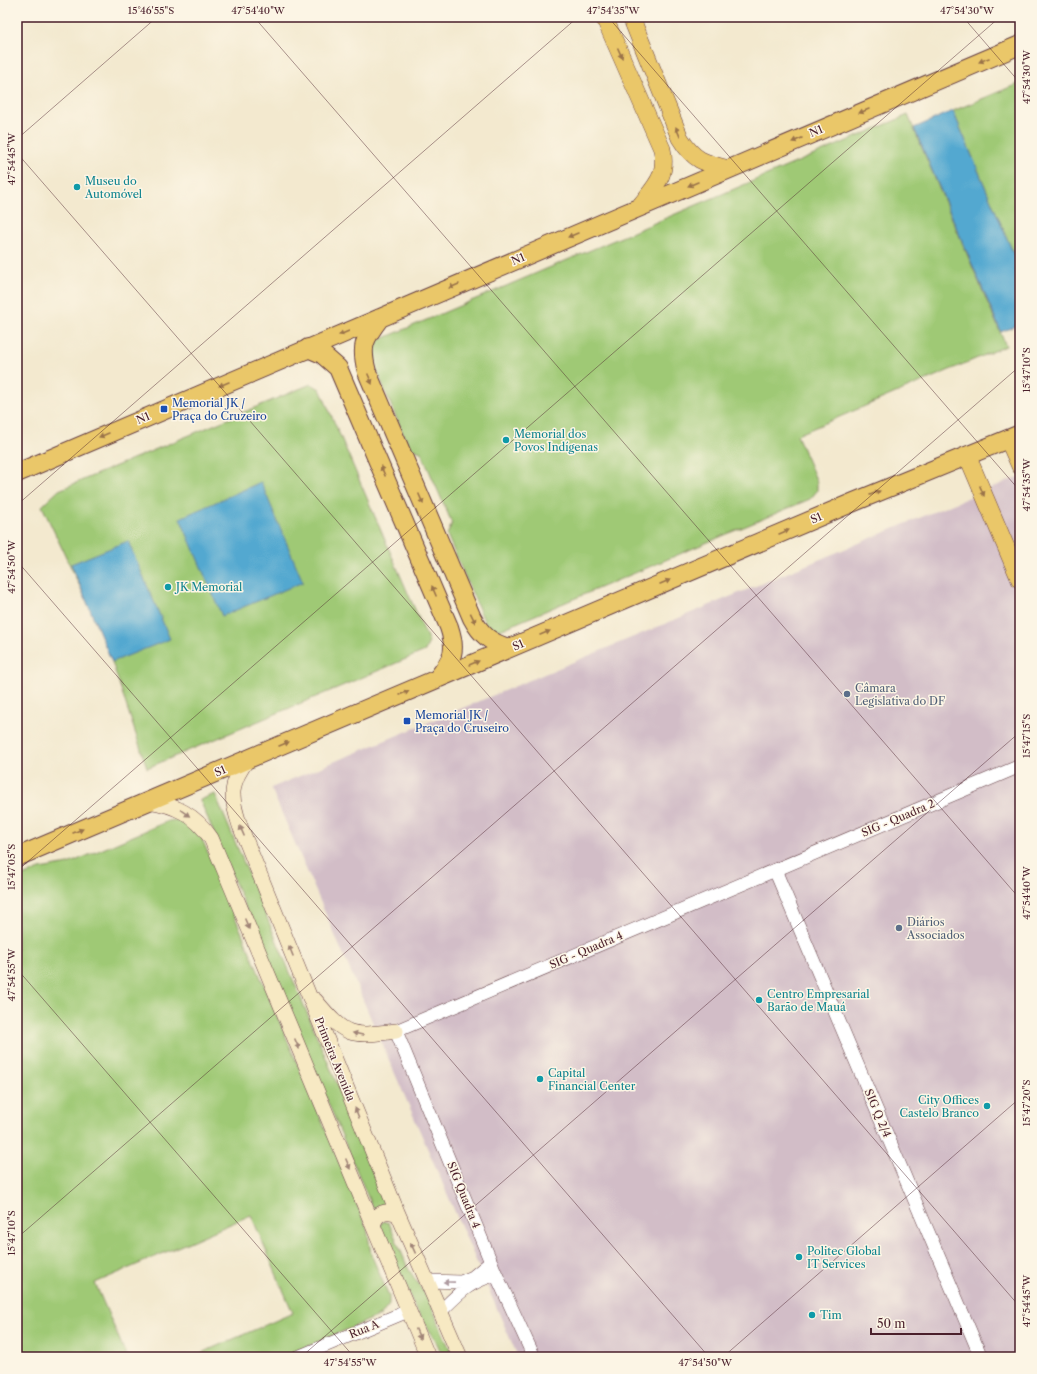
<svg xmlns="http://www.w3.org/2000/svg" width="1037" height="1374" font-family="'Libre Caslon Text',serif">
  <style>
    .industrial { fill: #d2bdc7 }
    .green { fill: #9fc975; stroke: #747450 }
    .water { fill: #53a8d0; stroke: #4e647e }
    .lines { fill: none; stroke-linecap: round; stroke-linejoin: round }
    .tertiary-casing { stroke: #633d44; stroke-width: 14 }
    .secondary-casing { stroke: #633d44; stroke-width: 16 }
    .primary-casing { stroke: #633d44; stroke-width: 18 }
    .trunk-casing { stroke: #633d44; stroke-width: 20 }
    .tertiary { stroke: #fff; stroke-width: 13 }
    .secondary { stroke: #f7e9c3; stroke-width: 15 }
    .primary { stroke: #eac769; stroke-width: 17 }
    .trunk { stroke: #eac769; stroke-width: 18 }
    .oneway { fill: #9a734a }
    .oneway2 { fill: #a08477 }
    .oneway3 { fill: #ae9aa0 }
    .ticks { fill: none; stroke: #4a1f2b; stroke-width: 1; stroke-opacity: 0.45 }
    .culture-dot { fill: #0f9aa8; stroke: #fcf5e5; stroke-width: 1.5 }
    .transit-dot { fill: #1a4fb4; stroke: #fcf5e5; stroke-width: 1.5 }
    .service-dot { fill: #5c6f8a; stroke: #fcf5e5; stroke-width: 1.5 }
    .labels { text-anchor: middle; stroke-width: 3; stroke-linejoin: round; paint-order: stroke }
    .street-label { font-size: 11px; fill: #4a1f2b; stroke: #fcf5e5 }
    .culture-label { font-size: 11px; fill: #0d838f; stroke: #fcf5e5; text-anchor: start }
    .transit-label { font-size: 11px; fill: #164399; stroke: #fcf5e5; text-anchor: start }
    .service-label { font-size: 11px; fill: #4e5e75; stroke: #fcf5e5; text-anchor: start }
    .neatline { fill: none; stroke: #4a1f2b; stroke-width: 1.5 }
    .ticks-label { font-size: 10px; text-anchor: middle; fill: #4a1f2b }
  </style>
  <rect width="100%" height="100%" fill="#fcf5e5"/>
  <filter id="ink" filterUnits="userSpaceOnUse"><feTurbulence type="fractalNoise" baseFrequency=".025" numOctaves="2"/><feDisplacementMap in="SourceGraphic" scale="8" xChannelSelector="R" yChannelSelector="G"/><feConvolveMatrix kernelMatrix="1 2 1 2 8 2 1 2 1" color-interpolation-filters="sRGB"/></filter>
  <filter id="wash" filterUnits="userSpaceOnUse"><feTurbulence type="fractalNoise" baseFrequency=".012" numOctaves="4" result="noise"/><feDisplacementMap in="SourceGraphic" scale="16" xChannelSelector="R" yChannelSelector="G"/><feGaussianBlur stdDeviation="0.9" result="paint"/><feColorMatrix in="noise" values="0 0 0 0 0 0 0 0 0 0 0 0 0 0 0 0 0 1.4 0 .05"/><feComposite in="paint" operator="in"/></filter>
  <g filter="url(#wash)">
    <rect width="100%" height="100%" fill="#f3e9cf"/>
    <!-- industrial -->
    <path class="industrial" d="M1020,476V1357H518L271,788Z"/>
    <!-- green -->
    <path class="green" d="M1020,83V269L953,111Z
      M908,115L1006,346L797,435L817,482V491L810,499L500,630H492L485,623L447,535L452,523L421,452L409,448L370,355L372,347L377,341Z
      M311,384L320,389L429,642L425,651L147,768L112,662L99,627L42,506L59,490Z
      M215,794L387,1203L373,1209L200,800Z
      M175,820C189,821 195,828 202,839L367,1228L371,1254L389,1296V1305L381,1315L283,1357H192L293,1313L251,1215L95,1283L127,1357H17V878L40,869L68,864L168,821Z
      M383,1221L389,1223L409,1270L429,1300L453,1357H443L435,1339L415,1308L380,1226Z"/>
    <!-- water -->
    <path class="water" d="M953,111L1020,269V324L1001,332L914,128Z
      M261,482L303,582L222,616L180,518Z
      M128,541L170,639L112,662L71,564Z"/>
  </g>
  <g filter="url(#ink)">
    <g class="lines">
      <!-- tertiary casing -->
      <g class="tertiary-casing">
        <path id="tertiary" d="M775,870L981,1357
          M428,1281L461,1282L473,1277L491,1262
          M441,1311C461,1291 468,1283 496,1274
          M298,1357L408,1311
          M534,1357L495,1272L396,1031L1020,766"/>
      </g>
      <!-- secondary casing -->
      <g class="secondary-casing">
        <path id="secondary" d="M248,759C229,783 230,797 240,826L398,1214L460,1357
          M148,801C176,805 195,815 211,838L428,1357
          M315,1000C346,1037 349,1037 396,1031
          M373,1225C377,1212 386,1209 398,1214"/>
      </g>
      <!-- primary casing -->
      <g class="primary-casing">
        <path id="primary" d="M604,17L662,149C668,176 655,186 640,206
          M631,17L680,138C694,161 704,163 729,169
          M1008,439L1020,466
          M967,455L1020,580"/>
      </g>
      <!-- trunk casing -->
      <g class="trunk-casing">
        <path id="trunk" d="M380,318C364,339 360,346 367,372L472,618C481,635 491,643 509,648
          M308,348L322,354L338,368L449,627C457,651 453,658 438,678
          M17,473L1020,45
          M17,857L854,502L1020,434"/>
      </g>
      <!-- tertiary -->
      <use href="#tertiary" class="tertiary"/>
      <!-- secondary -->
      <use href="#secondary" class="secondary"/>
      <!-- primary -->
      <use href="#primary" class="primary"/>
      <!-- trunk -->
      <use href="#trunk" class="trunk"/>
    </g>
    <!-- one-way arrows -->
    <defs><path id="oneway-solid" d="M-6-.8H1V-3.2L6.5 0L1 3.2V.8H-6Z"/></defs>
    <g class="oneway">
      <use href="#oneway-solid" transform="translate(620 53) rotate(66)"/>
      <use href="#oneway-solid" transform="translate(984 60) rotate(158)"/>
      <use href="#oneway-solid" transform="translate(864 111) rotate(157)"/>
      <use href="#oneway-solid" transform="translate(678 132) rotate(-113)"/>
      <use href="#oneway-solid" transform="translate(797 140) rotate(157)"/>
      <use href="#oneway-solid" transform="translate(693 184) rotate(157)"/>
      <use href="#oneway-solid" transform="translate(573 235) rotate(157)"/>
      <use href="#oneway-solid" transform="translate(454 286) rotate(157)"/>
      <use href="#oneway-solid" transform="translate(344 333) rotate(157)"/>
      <use href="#oneway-solid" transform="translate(370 379) rotate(67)"/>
      <use href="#oneway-solid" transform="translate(224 384) rotate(157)"/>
      <use href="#oneway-solid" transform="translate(104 435) rotate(157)"/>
      <use href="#oneway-solid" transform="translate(383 471) rotate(-113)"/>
      <use href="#oneway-solid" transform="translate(982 491) rotate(67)"/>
      <use href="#oneway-solid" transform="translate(875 493) rotate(-23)"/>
      <use href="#oneway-solid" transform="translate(421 499) rotate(67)"/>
      <use href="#oneway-solid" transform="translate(784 532) rotate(-23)"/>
      <use href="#oneway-solid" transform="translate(665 582) rotate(-23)"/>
      <use href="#oneway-solid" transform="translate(434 591) rotate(-113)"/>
      <use href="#oneway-solid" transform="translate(473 618) rotate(64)"/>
      <use href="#oneway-solid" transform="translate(545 633) rotate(-23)"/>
      <use href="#oneway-solid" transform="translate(474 663) rotate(-23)"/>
      <use href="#oneway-solid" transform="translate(404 693) rotate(-23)"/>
      <use href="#oneway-solid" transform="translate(284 744) rotate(-23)"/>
      <use href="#oneway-solid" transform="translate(78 831) rotate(-23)"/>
    </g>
    <g class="oneway2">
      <use href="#oneway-solid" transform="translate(185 813) rotate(34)"/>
      <use href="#oneway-solid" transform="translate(242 831) rotate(-113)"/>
      <use href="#oneway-solid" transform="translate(247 924) rotate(67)"/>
      <use href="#oneway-solid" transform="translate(291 951) rotate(-112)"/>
      <use href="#oneway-solid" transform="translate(358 1034) rotate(-168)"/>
      <use href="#oneway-solid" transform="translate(297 1044) rotate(67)"/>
      <use href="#oneway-solid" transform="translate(357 1113) rotate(-112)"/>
      <use href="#oneway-solid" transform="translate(348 1164) rotate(67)"/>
      <use href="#oneway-solid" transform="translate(413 1248) rotate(-114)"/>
      <use href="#oneway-solid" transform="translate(418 1334) rotate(66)"/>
    </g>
    <use class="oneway3" href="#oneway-solid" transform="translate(449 1282) rotate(-179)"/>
  </g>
  <!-- ticks -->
  <path class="ticks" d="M254,17L1020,899M608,17L1020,491M963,17L1020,83M17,139L157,17M17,153L1020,1307M17,505L578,17M17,561L709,1357M17,871L1000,17M17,969L354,1357M17,1238L1020,366M301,1357L1020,732M723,1357L1020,1098"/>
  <!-- markers -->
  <g class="culture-dot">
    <circle cx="77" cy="187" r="4"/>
    <circle cx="506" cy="440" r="4"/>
    <circle cx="168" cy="587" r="4"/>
    <circle cx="759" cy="1000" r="4"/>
    <circle cx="540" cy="1079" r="4"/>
    <circle cx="987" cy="1106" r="4"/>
    <circle cx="799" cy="1257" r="4"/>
    <circle cx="812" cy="1315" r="4"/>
  </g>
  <g class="transit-dot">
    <rect x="160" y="405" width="8" height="8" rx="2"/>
    <rect x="403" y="717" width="8" height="8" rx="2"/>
  </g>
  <g class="service-dot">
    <circle cx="847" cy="694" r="4"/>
    <circle cx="899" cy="928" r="4"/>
  </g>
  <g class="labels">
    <!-- street labels -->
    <g class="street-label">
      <text transform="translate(816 131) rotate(-23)" y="4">N1</text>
      <text transform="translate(518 259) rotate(-23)" y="4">N1</text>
      <text transform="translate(143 418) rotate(-23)" y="4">N1</text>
      <text transform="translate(816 518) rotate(-23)" y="4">S1</text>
      <text transform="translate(518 645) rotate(-23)" y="4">S1</text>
      <text transform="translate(220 771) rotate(-23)" y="4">S1</text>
      <text transform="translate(898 818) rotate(-23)" y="4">SIG - Quadra 2</text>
      <text transform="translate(586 950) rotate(-23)" y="4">SIG - Quadra 4</text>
      <text transform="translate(335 1059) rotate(68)" y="4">Primeira Avenida</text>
      <text transform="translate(878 1113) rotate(67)" y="4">SIG Q 2/4</text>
      <text transform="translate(464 1195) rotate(68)" y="4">SIG Quadra 4</text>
      <text transform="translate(364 1329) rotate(-22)" y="4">Rua A</text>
    </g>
    <!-- culture labels -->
    <g class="culture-label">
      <text x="85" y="185">Museu do<tspan x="85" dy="13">Automóvel</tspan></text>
      <text x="514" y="438">Memorial dos<tspan x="514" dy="13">Povos Indígenas</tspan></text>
      <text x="176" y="591">JK Memorial</text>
      <text x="767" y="998">Centro Empresarial<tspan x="767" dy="13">Barão de Mauá</tspan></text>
      <text x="548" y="1077">Capital<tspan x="548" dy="13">Financial Center</tspan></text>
      <text x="979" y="1104" text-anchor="end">City Offices<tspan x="979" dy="13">Castelo Branco</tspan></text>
      <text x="807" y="1255">Politec Global<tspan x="807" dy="13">IT Services</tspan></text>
      <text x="820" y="1319">Tim</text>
    </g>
    <!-- transit labels -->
    <g class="transit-label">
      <text x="172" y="407">Memorial JK /<tspan x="172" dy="13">Praça do Cruzeiro</tspan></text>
      <text x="415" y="719">Memorial JK /<tspan x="415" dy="13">Praça do Cruseiro</tspan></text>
    </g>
    <!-- service labels -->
    <g class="service-label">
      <text x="855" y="692">Câmara<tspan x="855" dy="13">Legislativa do DF</tspan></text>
      <text x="907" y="926">Diários<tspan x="907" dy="13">Associados</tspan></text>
    </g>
  </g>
  <!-- margin -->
  <rect width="1037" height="1374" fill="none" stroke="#fcf5e5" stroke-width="44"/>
  <!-- scale -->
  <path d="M871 1328v6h90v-6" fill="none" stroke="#4a1f2b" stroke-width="2"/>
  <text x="877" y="1328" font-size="12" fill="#4a1f2b" stroke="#fcf5e5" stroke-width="3" paint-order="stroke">50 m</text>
  <rect x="22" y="22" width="993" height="1330" class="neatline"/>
  <g class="ticks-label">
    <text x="151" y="14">15°46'55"S</text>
    <text x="258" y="14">47°54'40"W</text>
    <text x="613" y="14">47°54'35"W</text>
    <text x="967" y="14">47°54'30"W</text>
    <text transform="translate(1026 77) rotate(-90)" y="4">47°54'30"W</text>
    <text transform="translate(11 159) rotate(-90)" y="4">47°54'45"W</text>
    <text transform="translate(1026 370) rotate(-90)" y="4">15°47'10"S</text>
    <text transform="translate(1026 485) rotate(-90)" y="4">47°54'35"W</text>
    <text transform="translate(11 567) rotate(-90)" y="4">47°54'50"W</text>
    <text transform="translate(1026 736) rotate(-90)" y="4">15°47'15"S</text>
    <text transform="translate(11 867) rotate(-90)" y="4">15°47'05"S</text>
    <text transform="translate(1026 893) rotate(-90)" y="4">47°54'40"W</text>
    <text transform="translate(11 975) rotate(-90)" y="4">47°54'55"W</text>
    <text transform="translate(1026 1103) rotate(-90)" y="4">15°47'20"S</text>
    <text transform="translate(11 1233) rotate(-90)" y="4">15°47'10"S</text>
    <text transform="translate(1026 1301) rotate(-90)" y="4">47°54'45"W</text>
    <text x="350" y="1366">47°54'55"W</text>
    <text x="705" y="1366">47°54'50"W</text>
  </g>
</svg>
